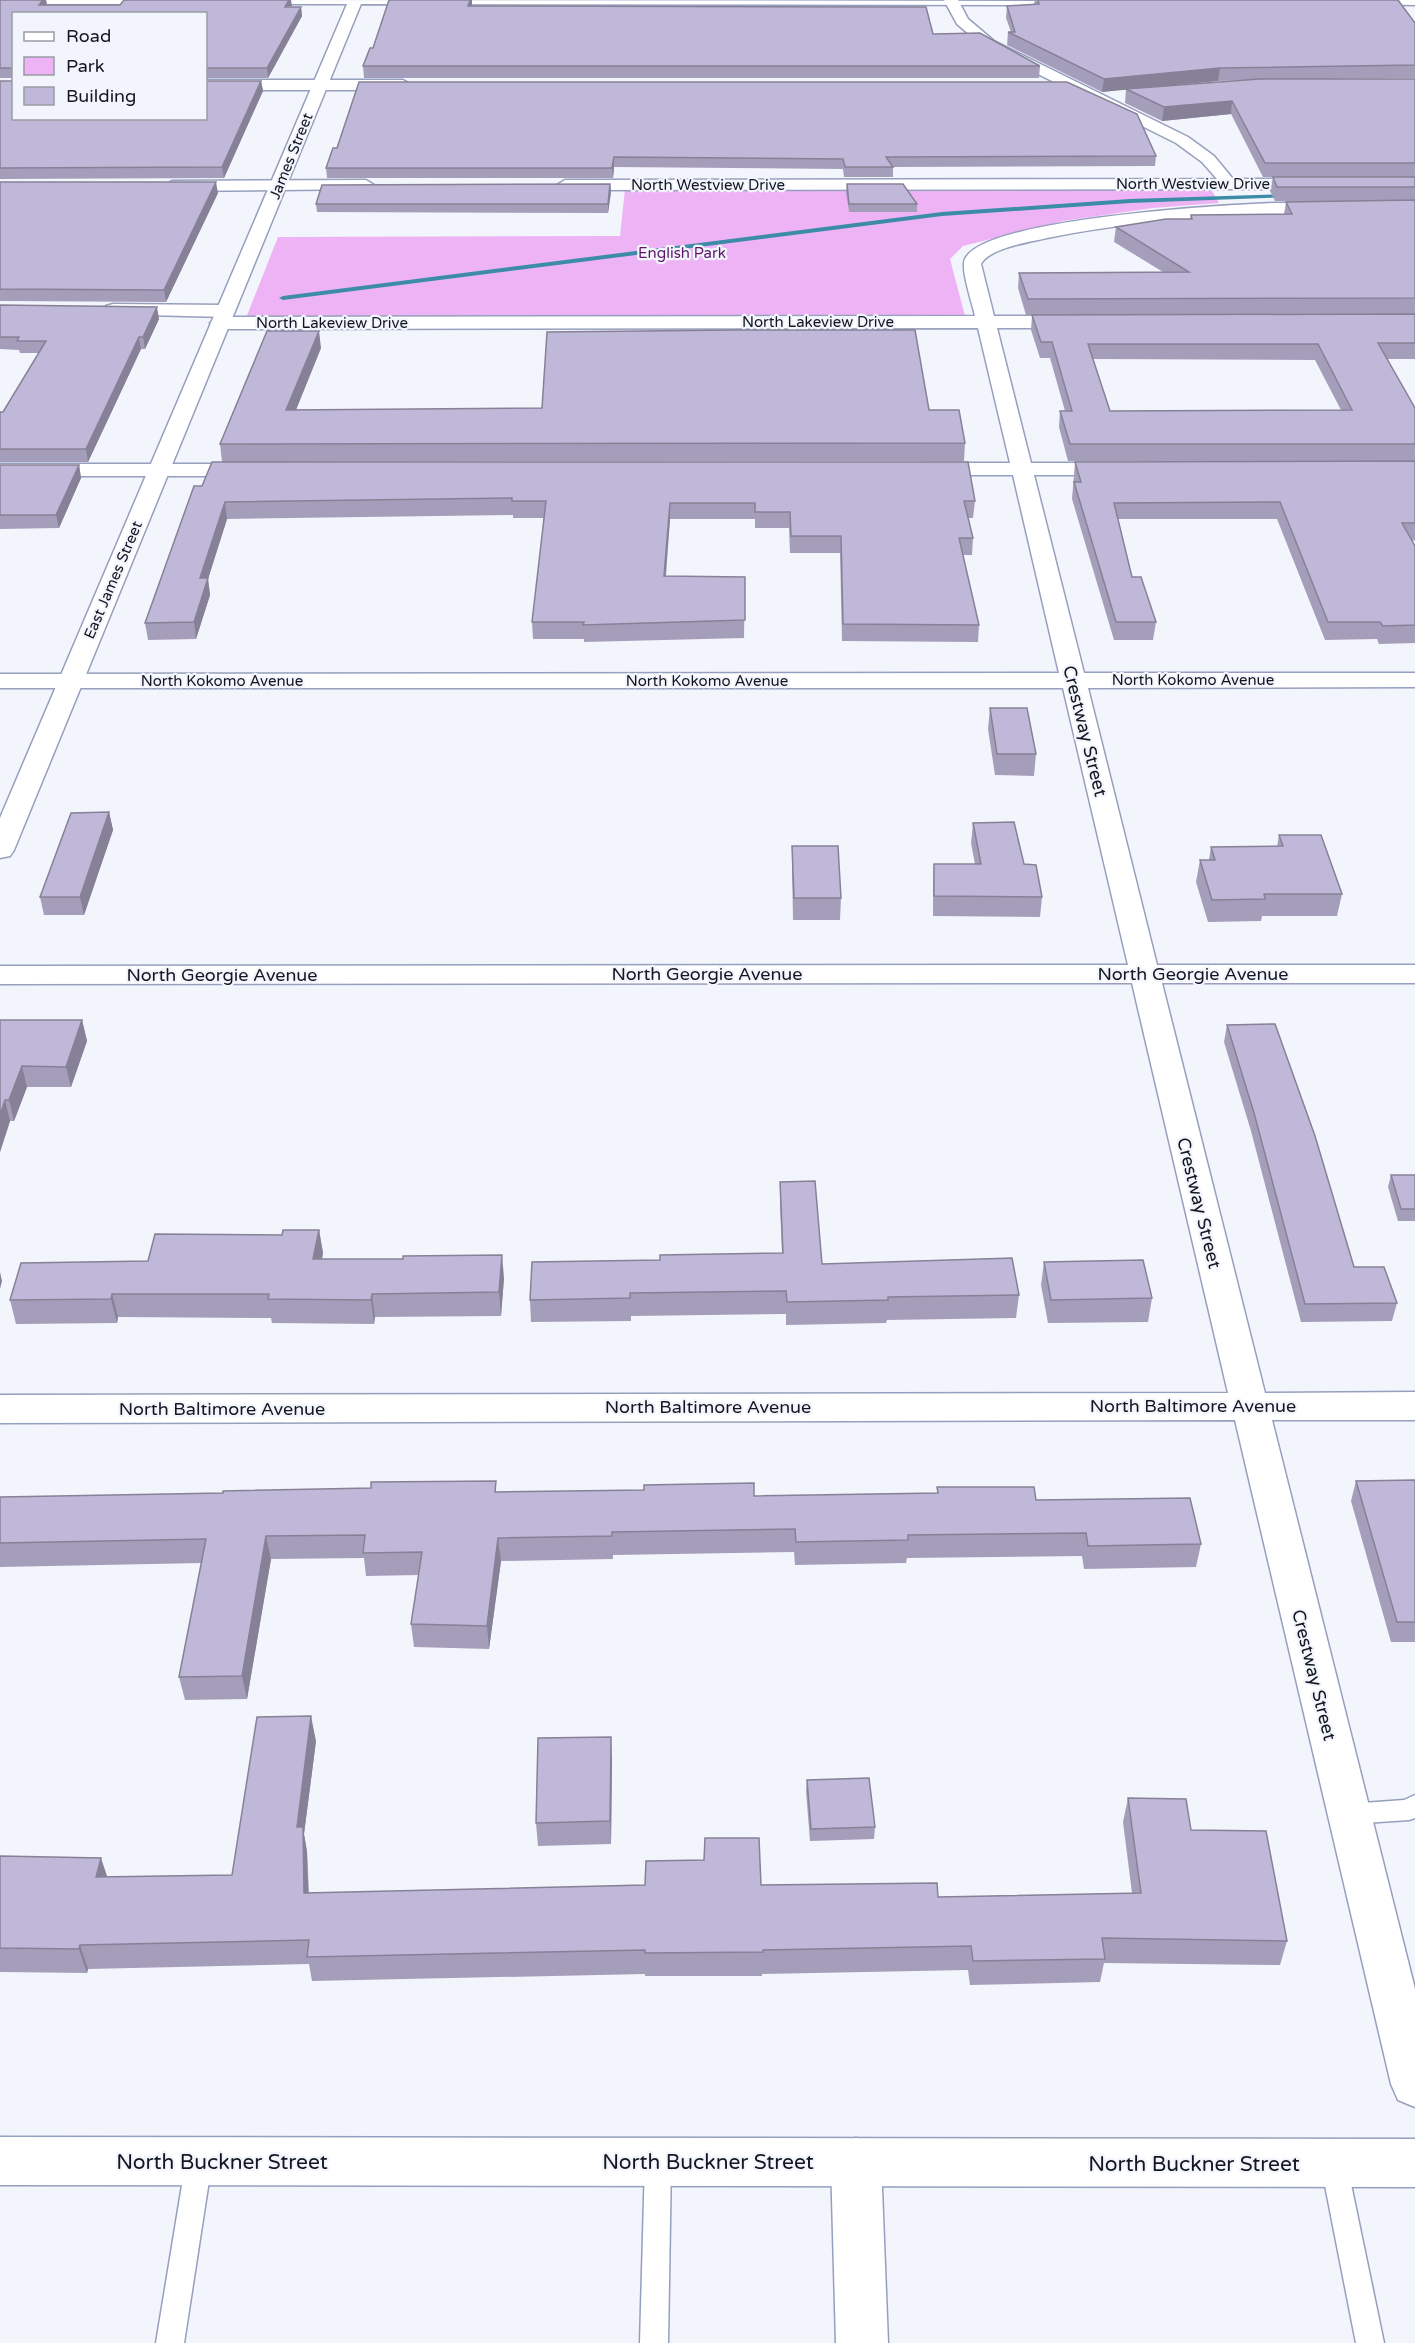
<svg xmlns="http://www.w3.org/2000/svg" width="1415" height="2343" font-family="'Varela Round',sans-serif">
  <style>
    .green { fill: #eeb3f4 }
    .lines { fill: none; stroke-linecap: round; stroke-linejoin: round }
    .stream { fill: #3c8ca7; fill-rule: evenodd }
    .service-casing { stroke: #969fbd; stroke-width: 3 }
    .minor-casing { stroke: #969fbd; stroke-width: 3 }
    .tertiary-casing { stroke: #969fbd; stroke-width: 3 }
    .secondary-casing { stroke: #969fbd; stroke-width: 3 }
    .service { fill: #fff; fill-rule: evenodd }
    .minor { fill: #fff; fill-rule: evenodd }
    .tertiary { fill: #fff; fill-rule: evenodd }
    .secondary { fill: #fff; fill-rule: evenodd }
    .wall { fill: #a59eba; fill-rule: evenodd }
    .shaded-wall { fill: #868197 }
    .building { fill: #c0b8d8; stroke: #868197; stroke-width: 1.5; fill-rule: evenodd }
    .labels { text-anchor: middle; stroke-width: 4.5; stroke-linejoin: round; paint-order: stroke }
    .far-street-label { font-size: 15px; fill: #131621; stroke: #f3f5fc }
    .far-park-label { font-size: 15px; fill: #5d1766; stroke: #f3f5fc }
    .street-label { font-size: 18px; fill: #131621; stroke: #f3f5fc }
    .near-street-label { font-size: 21px; fill: #131621; stroke: #f3f5fc }
  </style>
  <rect width="100%" height="100%" fill="#f3f5fc"/>
  <!-- green -->
  <path class="green" d="M625,189H1211L1219,203L1153,208L1063,221L963,246L950,259L965,316L246,318L278,237L620,236Z"/>
  <g class="lines">
    <!-- stream -->
    <path class="stream" d="M1290,194L1292,197L1130,203L942,216L283,300L279,298L283,296L942,212L1130,199Z"/>
    <!-- service casing -->
    <g class="service-casing">
      <path id="service" d="M1415,1795V1818L1409,1820L1349,1824L1341,1821L1337,1814L1341,1807L1349,1804L1404,1800Z
        M199,2148L209,2152L212,2161L184,2343H156L186,2161L189,2152Z
        M658,2149L668,2153L671,2162L668,2343H640L645,2162L648,2153Z
        M1334,2152L1344,2156L1347,2165L1384,2343H1356L1321,2165L1324,2156Z"/>
    </g>
    <!-- minor casing -->
    <g class="minor-casing">
      <path id="minor" d="M944,0H958L968,19L994,41L1188,137L1214,156L1233,179H1317L1325,184L1317,189L565,190L557,185L565,180L1217,179L1202,162L1176,143L984,47L957,24Z
        M206,80H403L411,85L403,90H206Z
        M366,180L374,185L372,189L172,191L164,186L172,181Z
        M1274,203H1415V213C1291,213 1169,213 1047,238C1030,242 989,248 981,264L994,316H1077L1087,322L1077,328H997L1031,463H1119L1127,464L1130,469L1127,474L1119,475H1034L1084,673H1415V687L1088,688L1157,965H1415V983H1162L1265,1393L1415,1392V1420H1272L1415,1989V2107L1398,2100L1391,2084L1235,1420L0,1423V1395L1228,1393L1132,983L0,984V966L1128,965L1063,688H0V674L1059,673L1013,475H925L917,474L914,469L917,464L925,463H1010L978,328L220,329L210,323L220,317L975,316C973,305 960,269 965,259C984,218 1227,205 1274,203Z
        M113,304L225,305L234,311L225,317L106,314L104,310L106,306Z
        M0,464H252L260,465L263,470L260,475L252,476H0Z
        M856,2138L873,2145L881,2162L888,2343H836L831,2162L839,2145Z"/>
    </g>
    <!-- tertiary casing -->
    <g class="tertiary-casing">
      <path id="tertiary" d="M0,0H175L168,4H0Z
        M240,0L1087,1L1080,5L361,4L14,850L10,856L0,858V818L347,4H247Z
        M1347,0H1415V5L1354,4Z"/>
    </g>
    <!-- secondary casing -->
    <g class="secondary-casing">
      <path id="secondary" d="M0,2137L1415,2139V2187L0,2185Z"/>
    </g>
    <!-- service -->
    <use href="#service" class="service"/>
    <!-- minor -->
    <use href="#minor" class="minor"/>
    <!-- tertiary -->
    <use href="#tertiary" class="tertiary"/>
    <!-- secondary -->
    <use href="#secondary" class="secondary"/>
  </g>
  <!-- wall -->
  <path class="wall" d="M0,0H46L47,5L301,7L302,16L268,78H206V14L14,78H0Z
    M389,0H472V6L933,34L1040,66L1039,78H364L363,66L373,48Z
    M1035,0H1398L1415,23V78L1321,79H1415V177H1263L1231,114L1162,121L1125,103L1126,89L1102,92L1007,45L1008,32H1011L1006,18L1007,6L1034,4ZM1244,80L1130,89L1218,81Z
    M0,81H261L263,91L224,178L0,179Z
    M337,148L1156,156L1155,166L893,167V177H844L843,169L614,167L613,178H327L326,168Z
    M1273,177H1415V314L1026,315L1018,288L1019,273L1163,272L1114,242L1116,227L1190,219L1191,215L1284,214L1286,202L1383,201H1275L1270,191Z
    M0,182L218,193L166,302L0,301Z
    M610,184L611,192L608,213L317,212L316,204Z
    M847,184L917,204V212H849L846,192Z
    M0,305L159,319L145,349H141L88,462H0V412H3L39,353H20L19,350L0,349Z
    M1415,314V359H1387L1415,408V541L1412,540L1415,546V643L1379,644L1377,639L1325,640L1277,519H1118L1132,577L1156,622L1153,640H1114L1072,499L1075,462L1364,461H1068L1059,427L1060,411H1065L1050,358H1040L1031,330L1032,315ZM1093,359L1315,360L1341,410L1110,411Z
    M321,348L296,410H929L965,443L964,461L222,462L220,444Z
    M0,465H79L81,478L59,528L0,529Z
    M194,486L975,501L973,518H968L973,538L972,555H963L979,625L978,642L842,641L840,553H790L789,528H755V519H670L666,576L745,577L744,638L584,642V639H533L532,622L544,518H513V515L227,519L208,579L210,595L196,639L148,640L145,623Z
    M990,708L1036,754L1034,776L995,775L988,729Z
    M109,812L113,830L84,915H44L40,897Z
    M973,823L1024,864L1042,897L1040,917L933,916V884L934,864H975L971,843Z
    M1279,835L1342,894L1337,916H1262L1261,921L1208,922L1196,882L1200,860H1209L1211,847H1277Z
    M792,846L841,898L840,920H793L792,868Z
    M0,1020H82L87,1041L71,1087H27L14,1121H10L0,1152Z
    M1227,1025L1354,1267L1397,1303L1392,1321L1301,1322L1251,1131L1224,1042Z
    M1391,1175H1415V1221H1398L1388,1187Z
    M780,1182L822,1264L1019,1295L1016,1318L887,1320L886,1323L786,1325V1314L631,1316V1321L531,1322L530,1300L660,1260L782,1253L780,1204Z
    M319,1230L323,1253L322,1259L504,1278L501,1316L375,1317L374,1324L272,1323L271,1318L118,1317L117,1323L16,1324L10,1300L148,1261L282,1235Z
    M1044,1262L1152,1298L1148,1322L1048,1323L1041,1285Z
    M1415,1480V1642H1391L1351,1501L1356,1481Z
    M937,1487L1036,1500L1201,1544L1196,1567L1084,1569L1082,1556L907,1558L906,1563L795,1565L794,1552L613,1555V1559L501,1561L489,1649L414,1647L411,1624L419,1575L366,1576L364,1558L271,1559L247,1699L185,1700L179,1677L202,1563L0,1567V1497L497,1492L754,1496L937,1493Z
    M316,1741L304,1834L307,1852L309,1893L761,1885L938,1897L1132,1893L1123,1822L1128,1798L1191,1830L1287,1941L1280,1965L1104,1963L1100,1982L970,1985L968,1970L762,1974V1976H645V1974L312,1981L309,1964L88,1969L87,1973L0,1972V1856L107,1877L232,1875Z
    M612,1760L611,1844L538,1846L536,1823Z
    M807,1780L875,1827L874,1839L810,1841L806,1791Z"/>
  <!-- shaded-wall -->
  <path class="shaded-wall" d="M43,0H46L47,6L39,5Z
    M289,0H291L292,6L285,7Z
    M470,0H472V6H468Z
    M301,7L302,16L268,78L267,68Z
    M1220,68L1218,81L1102,92L1104,79Z
    M261,81L263,91L224,178L222,167Z
    M1232,101L1231,114L1162,121L1164,107Z
    M614,157V167L613,178L612,168Z
    M216,182L218,193L166,302L164,290Z
    M610,184L611,192L608,213V204Z
    M157,307L159,319L145,349L143,337Z
    M319,331L321,348L289,427L286,410Z
    M139,337L141,349L88,462L86,449Z
    M79,465L81,478L59,528L56,515Z
    M225,502L227,519L208,579L210,595L196,639L194,622L200,578Z
    M670,503V519L664,593V576Z
    M109,812L113,830L84,915L80,897Z
    M82,1020L87,1041L71,1087L66,1067Z
    M22,1066L27,1087L14,1121L9,1100Z
    M5,1100L10,1121L0,1152V1115Z
    M319,1230L323,1253L317,1282L313,1259Z
    M502,1255L504,1278L501,1316L499,1292Z
    M0,1272L2,1281L0,1289Z
    M112,1294L118,1317L117,1323L111,1299Z
    M372,1294L375,1317L374,1324L371,1300Z
    M266,1536L271,1559L247,1699L242,1676Z
    M498,1538L501,1561L489,1649L487,1626Z
    M311,1716L316,1741L304,1834L307,1852L309,1917L304,1893L297,1827Z
    M611,1737L612,1760L611,1844L610,1821Z
    M101,1858L109,1882L96,1877Z
    M80,1945L88,1969L87,1973L79,1949Z"/>
  <!-- building -->
  <path class="building" d="M0,0H43L39,5H120L124,0H289L285,7H301L267,68H206V14H14V68H0Z
    M389,0H470L468,6L926,7L933,34L980,33L1040,66H363L370,48H373Z
    M1038,0H1398L1415,23V65L1220,68L1104,79L1008,32H1015L1007,6L1039,4Z
    M1259,79H1415V163H1265L1232,101L1164,107L1126,89Z
    M0,81H14V118H206V81H261L222,167L0,168Z
    M359,82H1067L1137,114L1156,156L886,157L893,167H845L843,159L614,157L612,168H326L333,148H337Z
    M1273,177H1415V187H1277Z
    M0,182H216L164,290L0,289Z
    M610,184L608,204H316L322,185Z
    M847,184H903L917,204H849Z
    M1415,200V298L1028,299L1019,273L1189,272L1116,227L1166,219H1192L1191,215L1292,214L1286,202Z
    M0,305L157,307L143,337H139L86,449H0V412H3L46,341H17L19,337H0Z
    M1415,314V343H1378L1415,408V444H1070L1060,411H1072L1052,342H1041L1032,315ZM1088,344H1318L1352,410L1110,411Z
    M736,330H915L929,410H959L965,443L220,444L267,331H319L286,410L542,408L547,332Z
    M1415,461V523H1402L1415,546V625L1383,626L1380,622H1328L1280,502L1114,503L1132,577H1141L1156,622H1116L1074,482H1081L1075,462Z
    M212,462H968L975,501H964L973,538H959L979,625L843,624L841,536H791L790,512H755V503H670L664,576L745,577V620L583,625L584,622H532L546,501H512V498L225,502L200,578H208L194,622L145,623L194,486H202Z
    M0,465H79L56,515H0Z
    M990,708H1027L1036,754H997Z
    M109,812L80,897H40L71,813Z
    M1014,822L1024,864L1036,865L1042,897L934,896V864H981L973,823Z
    M1279,835H1321L1342,894H1264L1265,899L1212,900L1200,860H1215L1211,847L1283,846Z
    M792,846H838L841,898H794Z
    M0,1020H82L66,1067L22,1066L9,1100H5L0,1115Z
    M1275,1024L1315,1136L1354,1267H1384L1397,1303L1305,1304L1254,1113L1227,1025Z
    M1391,1175H1415V1209H1401Z
    M815,1181L822,1264L1012,1258L1019,1295L888,1297V1300L787,1302L786,1291L630,1293V1298L530,1300L532,1262L660,1260V1255L783,1253L780,1182Z
    M283,1230H319L313,1259H403V1256L502,1255L499,1292L372,1294L371,1300L268,1299L269,1294H112L111,1299L10,1300L21,1263L148,1261L155,1234L282,1235Z
    M1143,1260L1152,1298L1051,1300L1044,1262Z
    M1415,1480V1622H1397L1356,1481Z
    M496,1481L495,1492L644,1490V1485L754,1483V1496L938,1493L937,1487H1034L1036,1500L1190,1498L1201,1544L1088,1546L1086,1533L908,1535V1540L796,1542L795,1529L612,1532V1536L498,1538L487,1626L411,1624L422,1552L363,1553L365,1535L266,1536L242,1676L179,1677L206,1539L0,1543V1497L223,1493V1491L371,1488V1482Z
    M311,1716L297,1827H303L304,1893L645,1885L646,1861L704,1860L705,1838H759L761,1885L937,1883L938,1897L1141,1893L1128,1798L1186,1799L1191,1830L1266,1831L1287,1941L1102,1938L1105,1959L973,1961L971,1946L763,1950V1952L645,1953V1950L307,1957L309,1940L80,1945L79,1949L0,1948V1856L101,1858L96,1877L232,1875L257,1717Z
    M611,1737L610,1821L536,1823L538,1738Z
    M869,1778L875,1827L811,1829L807,1780Z"/>
  <g class="labels">
    <!-- far-street labels -->
    <g class="far-street-label">
      <text transform="translate(291 156) rotate(-68)" y="5">James Street</text>
      <text x="1193" y="189">North Westview Drive</text>
      <text x="708" y="190">North Westview Drive</text>
      <text x="818" y="327">North Lakeview Drive</text>
      <text x="332" y="328">North Lakeview Drive</text>
      <text transform="translate(113 580) rotate(-67)" y="5">East James Street</text>
      <text x="1193" y="685">North Kokomo Avenue</text>
      <text x="222" y="686">North Kokomo Avenue</text>
      <text x="707" y="686">North Kokomo Avenue</text>
    </g>
    <!-- far-park labels -->
    <g class="far-park-label">
      <text x="682" y="258">English Park</text>
    </g>
    <!-- street labels -->
    <g class="street-label">
      <text transform="translate(1085 731) rotate(76)" y="6">Crestway Street</text>
      <text x="707" y="980">North Georgie Avenue</text>
      <text x="1193" y="980">North Georgie Avenue</text>
      <text x="222" y="981">North Georgie Avenue</text>
      <text transform="translate(1199 1203) rotate(76)" y="6">Crestway Street</text>
      <text x="1193" y="1412">North Baltimore Avenue</text>
      <text x="708" y="1413">North Baltimore Avenue</text>
      <text x="222" y="1415">North Baltimore Avenue</text>
      <text transform="translate(1314 1675) rotate(76)" y="6">Crestway Street</text>
    </g>
    <!-- near-street labels -->
    <g class="near-street-label">
      <text x="222" y="2169">North Buckner Street</text>
      <text x="708" y="2169">North Buckner Street</text>
      <text x="1194" y="2171">North Buckner Street</text>
    </g>
  </g>
  <!-- legend -->
  <rect x="12" y="12" width="195" height="108" fill="#f3f5fc" stroke="#999ca4" stroke-width="1.5"/>
  <rect x="24" y="32" width="30" height="9" fill="#ffffff" stroke="#999ca4" stroke-width="1.5"/>
  <text x="66" y="42" font-size="18" fill="#131621">Road</text>
  <rect x="24" y="57" width="30" height="18" fill="#eeb3f4" stroke="#999ca4" stroke-width="1.5"/>
  <text x="66" y="72" font-size="18" fill="#131621">Park</text>
  <rect x="24" y="87" width="30" height="18" fill="#c0b8d8" stroke="#999ca4" stroke-width="1.5"/>
  <text x="66" y="102" font-size="18" fill="#131621">Building</text>
</svg>
